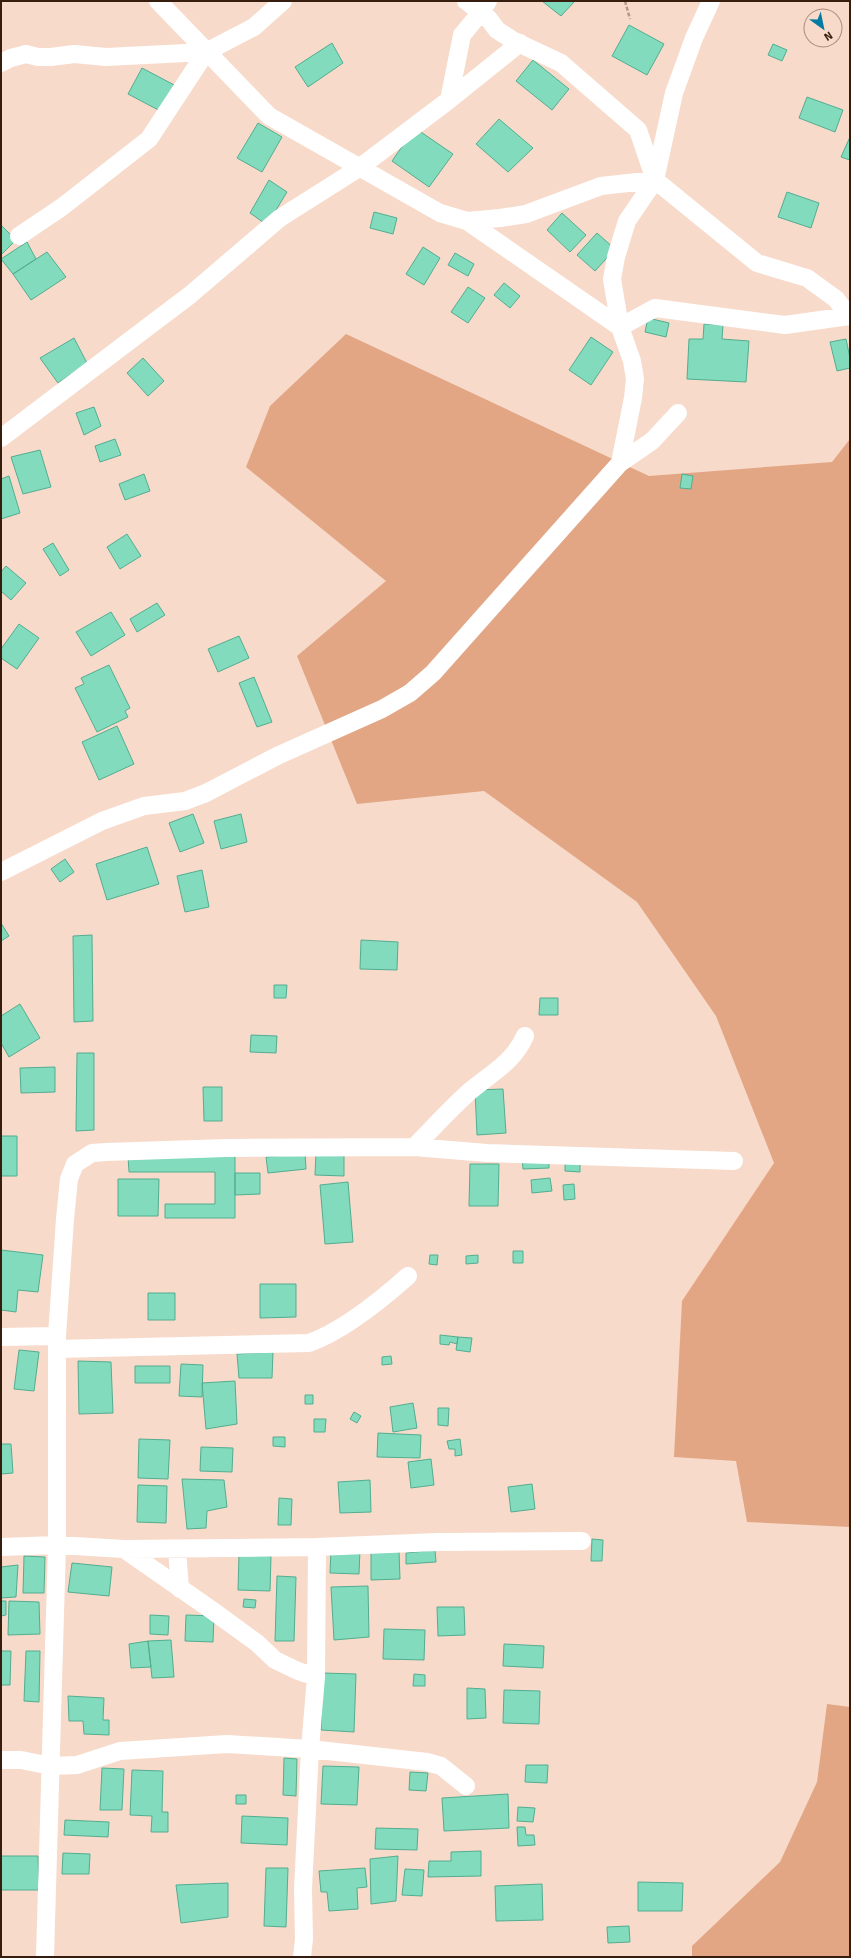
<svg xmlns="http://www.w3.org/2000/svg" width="851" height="1958" font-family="Signika,sans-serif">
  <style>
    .green { fill: #e2a685 }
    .building { fill: #81dbbc; stroke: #53ad90 }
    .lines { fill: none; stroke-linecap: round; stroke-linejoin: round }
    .path { stroke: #b59989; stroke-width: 2.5; stroke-dasharray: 4 2; stroke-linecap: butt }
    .minor { stroke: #fff; stroke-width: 18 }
  </style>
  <rect width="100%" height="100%" fill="#f7daca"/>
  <!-- green -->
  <path class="green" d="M346,334L649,476L832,462L850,439V1527L747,1522L736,1461L674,1457L682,1301L774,1163L716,1016L637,902L484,791L357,804L297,656L386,581L246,467L270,406Z
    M827,1704L850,1707V1957H692V1946L780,1862L817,1782Z"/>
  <!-- building -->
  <path class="building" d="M542,1H575L561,16Z
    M629,25L664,44L647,75L612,56Z
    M332,43L343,63L308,87L295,67Z
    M773,44L787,50L782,61L768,55Z
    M533,60L569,89L552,110L516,81Z
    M142,68L178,87L164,113L128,94Z
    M807,97L843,110L835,132L799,118Z
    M499,119L533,148L508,172L476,144Z
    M258,123L282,137L262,172L237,158Z
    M415,128L453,154L429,187L392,161Z
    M850,137V160L841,157Z
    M269,180L287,192L267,225L250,213Z
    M787,192L819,203L811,228L778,217Z
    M374,212L397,218L393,234L370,228Z
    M562,213L586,235L570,252L547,230Z
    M1,225L16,240L1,255Z
    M597,233L615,249L595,271L577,255Z
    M27,242L36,259L13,274L1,259Z
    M423,247L440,258L424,285L406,274Z
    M47,252L66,277L31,300L13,274Z
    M455,253L474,264L468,276L448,265Z
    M504,283L520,296L510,308L494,295Z
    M468,287L485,298L468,323L451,312Z
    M648,318L669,323L666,337L645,332Z
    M704,324L723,325L722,339L749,341L746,382L687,379L689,339H703Z
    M591,337L613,352L591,385L569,370Z
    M74,338L87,363L58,383L40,358Z
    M846,339L850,358V368L837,371L830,342Z
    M143,358L164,381L148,396L127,373Z
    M94,407L101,426L84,435L76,413Z
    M115,439L121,455L100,462L95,446Z
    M40,450L51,487L23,494L11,457Z
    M144,474L150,491L125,500L119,484Z
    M682,474L693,476L691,489L680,488Z
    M9,476L20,513L1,519V479Z
    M127,534L141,556L120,569L107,547Z
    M53,543L69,570L60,576L43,549Z
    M6,566L26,583L11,600L1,591V572Z
    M157,603L165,615L137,632L130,619Z
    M111,612L125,635L91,656L76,632Z
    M19,624L39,638L17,669L1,658V649Z
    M239,636L249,658L218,672L208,649Z
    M109,665L130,708L125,711L128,717L97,732L75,688L84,684L81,678Z
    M254,677L272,722L257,727L239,683Z
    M117,726L134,764L99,780L82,742Z
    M193,814L204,843L180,852L169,823Z
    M241,814L247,842L221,849L214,821Z
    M147,847L159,884L107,900L96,864Z
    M65,859L74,872L60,882L51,869Z
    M202,870L209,907L185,912L177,876Z
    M1,923L9,936L1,941Z
    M92,935L93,1021L74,1022L73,936Z
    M361,940L398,942L397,970L360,969Z
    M274,985H287L286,998H274Z
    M540,998H558V1015H539Z
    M20,1004L40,1038L9,1057L1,1043V1016Z
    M251,1035L277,1036L276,1053L250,1052Z
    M77,1053H94V1130L76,1131Z
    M55,1067V1092L21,1093L20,1068Z
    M203,1087H222V1121H204Z
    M503,1089L506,1133L477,1135L475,1090Z
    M1,1136H17V1176H1Z
    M305,1153L306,1169L268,1173L266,1157Z
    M316,1154L344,1155V1176L315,1175Z
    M235,1155V1218H165V1204H215V1172H129L128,1156Z
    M549,1157V1168L523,1169L522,1158Z
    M565,1162H580V1172L565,1171Z
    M470,1164H499L498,1206H469Z
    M235,1173H260V1194L235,1195Z
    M550,1178L552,1191L532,1193L531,1180Z
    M118,1179H159L158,1216H118Z
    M348,1182L353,1242L325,1244L320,1185Z
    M574,1184L575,1199L564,1200L563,1185Z
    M1,1250L43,1255L38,1292L18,1290L16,1312L1,1310Z
    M513,1251H523V1263H513Z
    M430,1255H438L437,1265L429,1264Z
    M478,1255V1263L466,1264V1256Z
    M260,1284H296V1317L260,1318Z
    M148,1293H175V1320H148Z
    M440,1335L458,1337L457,1344L450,1342L449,1345L440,1344Z
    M458,1337L472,1338L470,1352L456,1350Z
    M19,1350L39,1352L34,1391L14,1389Z
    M273,1352L272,1378H239L237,1354Z
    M391,1356L392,1364L382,1365V1357Z
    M78,1361L111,1362L113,1413L79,1414Z
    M181,1364L203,1365L202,1397L179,1396Z
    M135,1366H170V1383H135Z
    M235,1381L237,1424L206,1429L202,1383Z
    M305,1395H313V1404H305Z
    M413,1403L417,1428L393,1432L390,1407Z
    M438,1408H449L448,1426L438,1425Z
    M354,1412L361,1416L357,1423L350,1419Z
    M314,1419H326L325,1432H314Z
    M378,1433L421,1435L420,1458L377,1457Z
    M273,1437H285V1447L273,1446Z
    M139,1439L170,1440L168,1479L138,1478Z
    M460,1439L462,1455L455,1456V1449H449L447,1441Z
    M1,1444H11L13,1473L1,1474Z
    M201,1447L233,1448L232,1472L200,1471Z
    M431,1459L434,1485L411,1488L408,1462Z
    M182,1479L224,1480L227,1507L207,1511L206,1528L187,1529Z
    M370,1480L371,1512L340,1513L338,1482Z
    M532,1484L535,1509L511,1512L508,1487Z
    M138,1485L167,1486L166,1523L137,1522Z
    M279,1498L292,1499L291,1525H278Z
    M592,1539L603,1540L602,1561H591Z
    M331,1550H360L359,1574L330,1573Z
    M435,1550L436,1562L406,1564V1553Z
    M399,1551L400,1579L371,1580V1552Z
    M239,1555L271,1556L270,1591L238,1590Z
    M24,1556L45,1557L44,1593H23Z
    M72,1563L112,1567L109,1596L68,1592Z
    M18,1565L16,1597L1,1598V1567Z
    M277,1576L296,1577L294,1641H275Z
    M368,1586L369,1637L334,1640L331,1587Z
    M244,1599L256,1600L255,1608L243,1607Z
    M1,1601H6V1615L1,1616Z
    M9,1601L39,1602L40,1634L8,1635Z
    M437,1607H464L465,1635L438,1636Z
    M150,1615L169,1616L168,1635L150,1634Z
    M186,1615L214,1616L213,1642L185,1641Z
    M384,1629L425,1630L424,1660L383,1659Z
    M171,1640L174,1677L152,1678L148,1641Z
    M148,1641L151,1667L131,1668L129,1644Z
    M504,1644L544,1646L543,1668L503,1666Z
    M1,1651H11L10,1685H1Z
    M26,1651H40L39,1702L24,1701Z
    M323,1673L356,1674L354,1732L321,1730Z
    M414,1674L425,1675V1686H413Z
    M467,1688L485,1689L486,1718L467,1719Z
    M504,1690L540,1691L539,1724L503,1723Z
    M68,1696L104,1698L103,1720H109V1735L84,1734L83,1721H69Z
    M284,1758L297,1759L296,1796L283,1795Z
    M526,1765H548L547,1783L525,1782Z
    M323,1766L359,1767L357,1805L321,1804Z
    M102,1768L124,1769L122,1810H100Z
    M132,1770L163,1771L162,1812H168V1832H151L152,1816L130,1815Z
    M410,1772L428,1773L426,1791L409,1790Z
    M508,1794L509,1828L444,1831L442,1798Z
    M236,1795H246V1804H236Z
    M518,1807L535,1808L533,1822L517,1821Z
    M242,1816L288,1818L287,1845L241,1843Z
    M65,1820L109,1822L108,1837L64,1835Z
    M517,1827H525L526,1835H534L535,1845L518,1846Z
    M376,1828L418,1829L417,1850L375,1849Z
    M481,1851V1876L428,1877L429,1861H451V1852Z
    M63,1853L90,1854L89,1874H62Z
    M1,1856H38L39,1890H1Z
    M398,1856L396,1901L371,1904L370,1859Z
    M266,1868H288L286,1927L264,1926Z
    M365,1868L367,1887L357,1888L358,1909L329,1911L327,1892H321L319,1871Z
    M405,1869L424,1870L422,1896L402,1895Z
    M638,1882L683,1883L682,1911H638Z
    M228,1883V1917L181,1923L176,1885Z
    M542,1884L543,1920L496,1921L495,1886Z
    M629,1926L630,1942L608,1943L607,1927Z"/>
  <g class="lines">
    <!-- path -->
    <path class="path" d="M625,1L630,19"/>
    <!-- minor -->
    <path class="minor" d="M158,1L269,116L440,213L467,221L500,218L526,214L601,186L655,180
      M466,1L488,18L497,30L514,41L561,63L638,130L655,180L757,263L807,278L836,299L849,316
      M1,63L11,58L26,54L38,57H51L74,54L106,57L206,52L254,27L283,1
      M449,100L462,35L481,12L488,1
      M467,221L620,327L655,308L785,325L849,316
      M19,236L62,207L149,139L206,52
      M1,438L190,295L280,218L359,168L449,100L520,43
      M620,463L652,441L678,413
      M1,872L102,821L144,806L185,801L206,793L277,756L382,709L410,693L433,673L620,463L633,398L635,379L632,361L620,327L612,279L616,257L627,221L655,180L674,93L694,38L711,1
      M414,1147C432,1129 450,1109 469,1092C490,1074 513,1063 525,1036
      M1,1337L57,1336
      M57,1349L309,1343C343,1331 381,1300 408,1276
      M1,1547L57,1545L124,1549L317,1547L316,1677L310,1749L303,1889L304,1939L302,1957
      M317,1547L438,1542L582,1541
      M124,1549L213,1611L257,1643L275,1660L298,1671L316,1677
      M177,1549L180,1589
      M1,1760H21L51,1766L77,1765L120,1751L227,1744L310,1749L427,1762L441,1766L466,1786
      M45,1957L57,1545V1336L65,1219L69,1179L75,1164L92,1153L106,1152L226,1148L414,1147L487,1153L734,1161"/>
  </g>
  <!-- border -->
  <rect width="851" height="1958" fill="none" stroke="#371d0d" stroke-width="4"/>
  <!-- north arrow -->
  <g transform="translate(823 28) rotate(147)"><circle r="19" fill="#f7daca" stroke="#aa8e7e"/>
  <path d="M0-3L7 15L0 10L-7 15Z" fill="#047ba3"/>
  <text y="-6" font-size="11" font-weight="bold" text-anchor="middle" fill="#371d0d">N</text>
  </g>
</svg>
